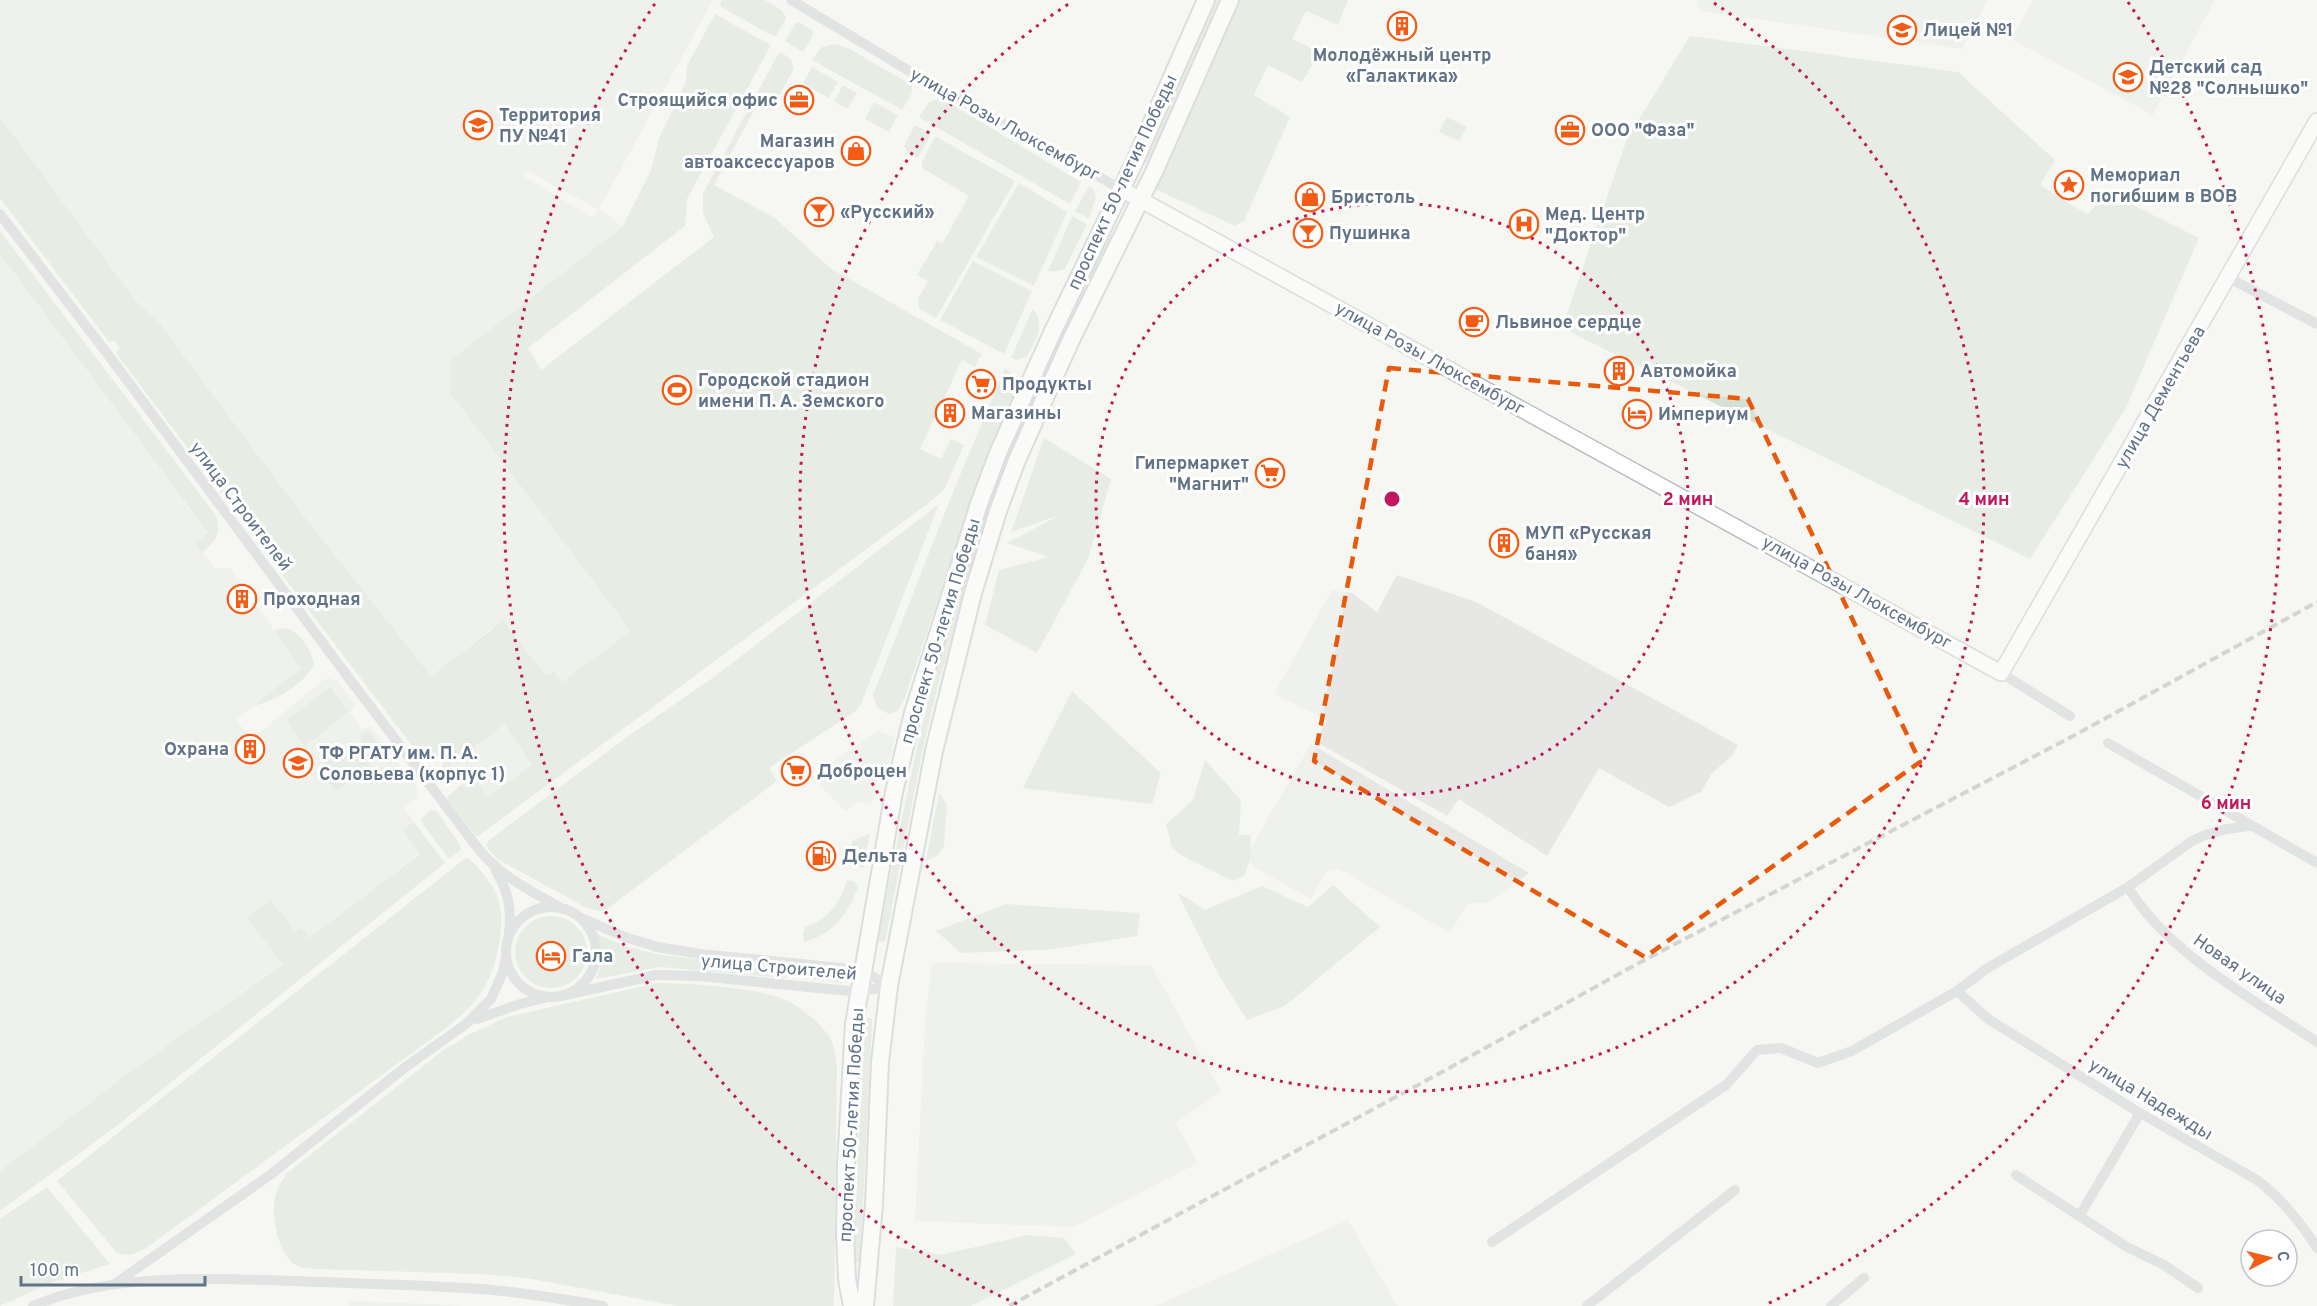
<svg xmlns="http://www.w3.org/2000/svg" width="2317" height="1306" font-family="Overpass,sans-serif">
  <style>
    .built { fill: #e7e8e6; fill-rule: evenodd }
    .green { fill: #d6dfd3 }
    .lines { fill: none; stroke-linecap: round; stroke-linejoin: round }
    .secondary-casing { stroke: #babec4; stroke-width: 18 }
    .primary-casing { stroke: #bbbec2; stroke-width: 20 }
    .street { stroke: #c8cccf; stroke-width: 10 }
    .secondary { stroke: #fff; stroke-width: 15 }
    .primary { stroke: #fff; stroke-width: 16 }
    .rail { stroke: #a5abb2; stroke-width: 4; stroke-dasharray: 9 4.5; stroke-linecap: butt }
    .marked { fill: none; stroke: #e8590c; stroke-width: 4.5; stroke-dasharray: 12 8; stroke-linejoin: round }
    .ring { fill: none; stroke: #c2185b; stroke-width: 3; stroke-dasharray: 3 6 }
    .labels { text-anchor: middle; stroke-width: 6; stroke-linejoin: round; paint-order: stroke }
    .poi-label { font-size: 18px; font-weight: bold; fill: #627387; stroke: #fff; text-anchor: start }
    .street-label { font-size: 18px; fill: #627387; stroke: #fff }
    .centre { fill: #c2185b; stroke: #fff; stroke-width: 3 }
    .ring-label { font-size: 18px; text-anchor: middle; font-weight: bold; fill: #c2185b; stroke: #fff; stroke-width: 6; stroke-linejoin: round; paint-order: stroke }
  </style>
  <rect width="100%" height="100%" fill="#f6f7f2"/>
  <!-- built -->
  <path class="built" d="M0,0H713L599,209L612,217L622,227L451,360V394L631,631L562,682L547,677L492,628L431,676L296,506L158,321L135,300L0,117ZM528,171L599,210L593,218L523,176Z
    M1698,0H1988L1962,49L1702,11L1696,4Z
    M2033,0H2215L2153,115L2011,39Z
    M0,254L208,534L196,543L214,568H230L301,668L236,720L252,739L322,681L328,678L337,681L356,705L350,713L362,729L371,727L417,788L418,797L404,808L414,822L403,831L420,853L309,938L296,932L271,900L248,917L283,963L138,1066L0,1171Z
    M1397,575L1476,602L1738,745L1732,756L1712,773L1701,792L1669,807L1599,768L1547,856L1459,799L1447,816L1315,741L1327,720L1274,694L1332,590L1352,593L1377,612Z
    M506,725L533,765L487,797L464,787L449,764Z
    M878,731L895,737L887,775L879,774L871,805L861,801L845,811L811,777Z
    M1311,744L1529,873L1488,903H1468L1450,933L1339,869L1327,871L1311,899L1254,867L1250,861L1249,851Z
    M932,963L1151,965L1221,1091L1176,1123L1198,1163L1074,1227L915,1221L925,1023Z
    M1348,1220L1397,1306H1155L1276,1252Z
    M349,1301L430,1304L464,1306H349Z"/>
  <!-- green -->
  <path class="green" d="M722,0H765L783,11L786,19L775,37L719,6Z
    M1215,0H1222L1148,164L1143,162Z
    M1237,0H1348L1338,25L1306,11L1292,39L1320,52L1302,82L1268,65L1254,95L1290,117L1244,221L1235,226L1153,188Z
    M715,14L771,45L687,199L685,226L528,348L541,370L714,237L703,213V193L778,54L782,53L791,59L794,68L771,110L758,103L714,185L775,218L830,268L982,354L975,367L962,360L920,449L941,459L951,439L964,445L945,488L934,499L477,837L448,801L447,797L462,784L465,787L475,780L487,797L532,765L505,725L449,764L456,775L447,776L442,767L445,760L443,756L433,760L422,759L264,551L262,544L265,537L253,519L245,520L239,516L116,353L119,347L115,341L109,342L0,198V117L135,300L158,321L296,506L431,676L503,621L546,676L554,672L562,682L631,631L451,394V360L622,227L651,171L659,138L685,84L687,66Z
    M799,22L812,30L813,35L803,52L785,41L795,24Z
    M1690,36L1958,72L2055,160L2040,185L2088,215L2105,191L2199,238L2126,408L2030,559L1562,328L1627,139Z
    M835,44L848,48L912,85V93L902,110L812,60L822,47Z
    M812,67L838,82L829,98L803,83Z
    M843,85L857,93L847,109L834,102Z
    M937,99L946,101L1081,182L1070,204L919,117L929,102Z
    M874,102L898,115L889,132L865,119Z
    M1447,117L1467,127L1459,141L1439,132Z
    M915,125L931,134L918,158L907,152L904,146Z
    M935,136L1015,181L936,318L919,309L918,299L928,281L917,275L937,241L942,244L969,196L922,168V162Z
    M1019,183L1067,212L1034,286L976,257Z
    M1089,186L1093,189L1096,197L1089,219L1075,211Z
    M1072,216L1087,224L1065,269L1058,271H1048Z
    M0,231L214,513C224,531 217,541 202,552L195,543L208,533L0,254Z
    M1108,232L1114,235L966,591L937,689L923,748L885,942L878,941C909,776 942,611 1005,455C1036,379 1073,306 1108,232Z
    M973,261L1032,291L1004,354L940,320Z
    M1033,308C1046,326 1035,340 1027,357L1017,360L1011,358Z
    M1005,368L1014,375L1017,386L971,502L903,703L896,712L889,714L877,708L873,695L953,492Z
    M1044,438L1111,479L1088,559L1037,653L985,625L999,570L1049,557L1007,543L1060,515L1011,532Z
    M939,504L861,704L857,710L769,768L777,781L607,909L600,911L585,907L497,859L486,846L489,840L634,732L714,677Z
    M274,630C278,629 284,628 289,629C301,633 314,655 314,666C301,686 275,701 253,706L301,668Z
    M330,687L348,712L305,746L286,721Z
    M1072,691L1161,773L1152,804L1023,788Z
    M368,730L386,754L376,761L359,737Z
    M352,742L370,765L336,791L318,768Z
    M1205,760L1241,800L1239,835H1251L1250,861L1244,876L1233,881L1183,856L1172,848L1166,824L1193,800Z
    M939,793L947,804L944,847L937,856L926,861Z
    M430,810L437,811L460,845L461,850L449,859L420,820Z
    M414,822L445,863L114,1128L0,1211V1171L138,1066L283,964L247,918L271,900L295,931L301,928L309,938L420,854L403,830Z
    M870,834L863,869L853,862L849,854L853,840Z
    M468,858C479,867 493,885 498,898C507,925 496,973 479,996C471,1007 460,1016 450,1025L145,1249C135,1254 127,1257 117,1253L57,1181L463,860Z
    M847,880L854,881L858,887C849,913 832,935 804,942L803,934L805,927C828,920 841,902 847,880Z
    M1333,885L1380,927L1285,1006L1247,1020L1221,979L1177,892L1205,910L1262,886L1308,907Z
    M1006,904L1140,913L1137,936L1047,950L961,953L936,931Z
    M515 952a36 36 0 1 1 72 0a36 36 0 1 1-72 0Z
    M597,934L628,947L661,955L787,969L786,978L660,967L596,979C602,963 602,950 597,934Z
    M804,970L843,975L842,983L803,978Z
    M658,983C688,983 764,988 790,1002C802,1009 816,1020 825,1031C834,1041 835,1053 837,1065L834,1306H678L526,1278L480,1274L314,1269C310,1268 304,1269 300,1267C277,1259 269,1210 277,1190C279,1184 284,1179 287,1173L445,1049L470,1034L507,1017Z
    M867,1018L872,1019V1026L860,1261L856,1263L853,1261L862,1061Z
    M47,1187L110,1264L53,1282L0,1306V1219Z
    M1028,1235L1064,1238L1076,1254L971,1306H893L896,1247L940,1255Z"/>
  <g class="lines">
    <!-- secondary casing -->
    <g class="secondary-casing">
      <path id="secondary" d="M1121,189L2001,673L2317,121"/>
    </g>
    <!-- primary casing -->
    <g class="primary-casing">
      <path id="primary" d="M852,1306L847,1279L845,1235L846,1165L854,1024L894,792L913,713L979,504L998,453L1053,331L1134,163L1206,0
        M865,1306L874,1204L880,1062L889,986L934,751L973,593L998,511L1017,460L1071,340L1154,172L1230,0"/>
    </g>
    <!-- street -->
    <path class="street" d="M791,0L926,81L1121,189
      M0,214L106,352L348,677L480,851C502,877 533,892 563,909
      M2229,278L2317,324
      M2001,673L2070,716
      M2108,743L2317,863
      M496,871C508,891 512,909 509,933
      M2128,887C2168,954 2253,999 2317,1042
      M506 952a45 45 0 1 1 90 0a45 45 0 1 1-90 0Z
      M579,917L625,937L657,947L700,954L862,970L889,986
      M1957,991L1988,1019L2140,1113L2257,1180C2281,1198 2301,1223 2317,1248
      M561,996L656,975L698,976L859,992L889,986
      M477,1019L520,1004L545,998
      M2016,1175L2127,1247L2164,1265L2198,1288
      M2080,1215L2140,1113
      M1492,1242L1726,1085L1757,1050L1781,1048L1818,1063L1852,1051L1957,991L1986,969L2128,887L2192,841L2205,835L2226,829L2249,826
      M116,1283L270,1175L403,1069L466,1024L491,999L503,972L506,957
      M33,1306C116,1270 231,1279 321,1282C374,1284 428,1285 481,1289C522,1292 562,1299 603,1306
      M1587,1306L1735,1190
      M1831,1306L1864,1278"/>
    <!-- secondary -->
    <use href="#secondary" class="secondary"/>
    <!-- primary -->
    <use href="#primary" class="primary"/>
    <!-- rail -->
    <path class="rail" d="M1009,1306L1442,1072L1635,965L2075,735L2317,602"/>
  </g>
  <!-- marked area -->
  <path d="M0 0H2317V1306H0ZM1389,368L1748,399L1920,762L1645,957L1314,761Z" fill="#f6f7f2" fill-opacity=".55" fill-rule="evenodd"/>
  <path class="marked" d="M1389,368L1748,399L1920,762L1645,957L1314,761Z"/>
  <!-- distance rings -->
  <g class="ring">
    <circle cx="1392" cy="499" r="296"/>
    <path d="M1714 3A592 592 0 1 1 1070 3"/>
    <path d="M1017 1304A888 888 0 0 1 656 2M2128 2A888 888 0 0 1 1767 1304"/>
  </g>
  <!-- icons -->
  <defs>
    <g id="building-ring" transform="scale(1.5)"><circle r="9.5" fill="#fff" stroke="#f45c15" stroke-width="1.5"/><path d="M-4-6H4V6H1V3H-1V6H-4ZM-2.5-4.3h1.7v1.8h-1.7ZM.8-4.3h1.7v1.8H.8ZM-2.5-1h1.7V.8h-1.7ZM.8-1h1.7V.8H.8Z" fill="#f45c15"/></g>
    <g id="school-ring" transform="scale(1.5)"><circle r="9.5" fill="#fff" stroke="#f45c15" stroke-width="1.5"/><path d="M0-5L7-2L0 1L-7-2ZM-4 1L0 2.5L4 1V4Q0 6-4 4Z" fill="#f45c15"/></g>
    <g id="office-ring" transform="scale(1.5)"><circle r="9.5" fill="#fff" stroke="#f45c15" stroke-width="1.5"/><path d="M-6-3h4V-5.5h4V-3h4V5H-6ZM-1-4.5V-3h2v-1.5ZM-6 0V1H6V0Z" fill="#f45c15"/></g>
    <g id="university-ring" transform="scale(1.5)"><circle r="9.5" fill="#fff" stroke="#f45c15" stroke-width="1.5"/><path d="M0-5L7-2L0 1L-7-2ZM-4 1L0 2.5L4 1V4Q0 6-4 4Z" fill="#f45c15"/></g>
    <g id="shop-ring" transform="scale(1.5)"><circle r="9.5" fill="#fff" stroke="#f45c15" stroke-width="1.5"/><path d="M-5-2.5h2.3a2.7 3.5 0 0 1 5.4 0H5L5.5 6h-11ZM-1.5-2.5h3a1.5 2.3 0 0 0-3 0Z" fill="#f45c15"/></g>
    <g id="sight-ring" transform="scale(1.5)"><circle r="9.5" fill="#fff" stroke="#f45c15" stroke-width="1.5"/><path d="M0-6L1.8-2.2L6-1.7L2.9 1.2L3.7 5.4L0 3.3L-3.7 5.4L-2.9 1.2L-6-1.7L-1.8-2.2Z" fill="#f45c15"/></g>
    <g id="bar-ring" transform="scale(1.5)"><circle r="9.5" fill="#fff" stroke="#f45c15" stroke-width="1.5"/><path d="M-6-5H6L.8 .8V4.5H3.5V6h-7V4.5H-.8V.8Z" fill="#f45c15"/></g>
    <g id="hospital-ring" transform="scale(1.5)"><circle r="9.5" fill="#fff" stroke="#f45c15" stroke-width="1.5"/><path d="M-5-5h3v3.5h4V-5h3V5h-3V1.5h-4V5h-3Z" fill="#f45c15"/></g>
    <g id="cafe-ring" transform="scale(1.5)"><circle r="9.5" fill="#fff" stroke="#f45c15" stroke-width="1.5"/><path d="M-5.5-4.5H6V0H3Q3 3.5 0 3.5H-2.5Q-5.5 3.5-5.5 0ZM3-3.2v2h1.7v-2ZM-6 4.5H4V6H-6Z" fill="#f45c15"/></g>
    <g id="supermarket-ring" transform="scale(1.5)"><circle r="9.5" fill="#fff" stroke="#f45c15" stroke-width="1.5"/><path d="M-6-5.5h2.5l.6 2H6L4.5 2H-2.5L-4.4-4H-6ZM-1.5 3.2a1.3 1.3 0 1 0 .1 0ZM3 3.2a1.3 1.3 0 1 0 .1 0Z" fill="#f45c15"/></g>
    <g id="stadium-ring" transform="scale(1.5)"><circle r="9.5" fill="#fff" stroke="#f45c15" stroke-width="1.5"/><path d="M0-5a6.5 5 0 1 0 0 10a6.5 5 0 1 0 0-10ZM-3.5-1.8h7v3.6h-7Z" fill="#f45c15"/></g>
    <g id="hotel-ring" transform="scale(1.5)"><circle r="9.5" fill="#fff" stroke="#f45c15" stroke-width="1.5"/><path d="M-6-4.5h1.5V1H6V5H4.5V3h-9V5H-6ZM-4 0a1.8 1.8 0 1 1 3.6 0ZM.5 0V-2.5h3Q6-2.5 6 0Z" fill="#f45c15"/></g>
    <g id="fuel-ring" transform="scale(1.5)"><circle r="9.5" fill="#fff" stroke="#f45c15" stroke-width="1.5"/><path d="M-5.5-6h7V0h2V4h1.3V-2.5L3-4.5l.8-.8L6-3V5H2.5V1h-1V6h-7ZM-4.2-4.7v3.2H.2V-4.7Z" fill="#f45c15"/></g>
  </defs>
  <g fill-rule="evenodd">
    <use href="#building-ring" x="1402" y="26"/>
    <use href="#school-ring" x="1902" y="30"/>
    <use href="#school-ring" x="2128" y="77"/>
    <use href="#office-ring" x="799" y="100"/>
    <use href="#university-ring" x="478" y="125"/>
    <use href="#office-ring" x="1570" y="130"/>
    <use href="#shop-ring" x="856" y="151"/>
    <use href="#sight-ring" x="2069" y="185"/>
    <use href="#shop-ring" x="1310" y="197"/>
    <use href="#bar-ring" x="819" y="212"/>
    <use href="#hospital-ring" x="1524" y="224"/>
    <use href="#bar-ring" x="1308" y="233"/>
    <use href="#cafe-ring" x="1474" y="322"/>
    <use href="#building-ring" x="1619" y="371"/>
    <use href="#supermarket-ring" x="981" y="384"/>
    <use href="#stadium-ring" x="677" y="390"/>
    <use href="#building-ring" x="950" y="413"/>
    <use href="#hotel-ring" x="1637" y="414"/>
    <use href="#supermarket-ring" x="1270" y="473"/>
    <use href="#building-ring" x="1504" y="543"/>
    <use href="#building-ring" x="242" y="599"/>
    <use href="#building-ring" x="250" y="749"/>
    <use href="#university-ring" x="298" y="763"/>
    <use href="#supermarket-ring" x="796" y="771"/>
    <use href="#fuel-ring" x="821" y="856"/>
    <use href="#hotel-ring" x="551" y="956"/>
  </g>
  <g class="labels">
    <!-- poi labels -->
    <g class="poi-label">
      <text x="1923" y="36">Лицей №1</text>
      <text x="1402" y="61" text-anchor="middle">Молодёжный центр<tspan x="1402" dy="21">«Галактика»</tspan></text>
      <text x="2149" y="73">Детский сад<tspan x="2149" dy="21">№28 "Солнышко"</tspan></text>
      <text x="778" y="106" text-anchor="end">Строящийся офис</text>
      <text x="499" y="121">Территория<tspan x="499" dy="21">ПУ №41</tspan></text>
      <text x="1591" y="136">ООО "Фаза"</text>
      <text x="835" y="147" text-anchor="end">Магазин<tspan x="835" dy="21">автоаксессуаров</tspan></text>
      <text x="2090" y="181">Мемориал<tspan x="2090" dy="21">погибшим в ВОВ</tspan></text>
      <text x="1331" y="203">Бристоль</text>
      <text x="840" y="218">«Русский»</text>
      <text x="1545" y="220">Мед. Центр<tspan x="1545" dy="21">"Доктор"</tspan></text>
      <text x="1329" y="239">Пушинка</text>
      <text x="1495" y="328">Львиное сердце</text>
      <text x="1640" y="377">Автомойка</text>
      <text x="698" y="386">Городской стадион<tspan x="698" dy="21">имени П. А. Земского</tspan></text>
      <text x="1002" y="390">Продукты</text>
      <text x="971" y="419">Магазины</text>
      <text x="1658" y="420">Империум</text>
      <text x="1249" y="469" text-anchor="end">Гипермаркет<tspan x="1249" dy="21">"Магнит"</tspan></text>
      <text x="1525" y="539">МУП «Русская<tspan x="1525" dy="21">баня»</tspan></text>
      <text x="263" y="605">Проходная</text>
      <text x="229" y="755" text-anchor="end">Охрана</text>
      <text x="319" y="759">ТФ РГАТУ им. П. А.<tspan x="319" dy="21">Соловьева (корпус 1)</tspan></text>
      <text x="817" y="777">Доброцен</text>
      <text x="842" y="862">Дельта</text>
      <text x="572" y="962">Гала</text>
    </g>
    <!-- street labels -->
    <g class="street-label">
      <text transform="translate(1005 124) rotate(29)" y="6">улица Розы Люксембург</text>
      <text transform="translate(1122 182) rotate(-65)" y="6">проспект 50-летия Победы</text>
      <text transform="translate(1430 358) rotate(29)" y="6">улица Розы Люксембург</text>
      <text transform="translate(2160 397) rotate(-60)" y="6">улица Дементьева</text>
      <text transform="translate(241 506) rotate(53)" y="6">улица Строителей</text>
      <text transform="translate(1857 592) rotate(29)" y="6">улица Розы Люксембург</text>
      <text transform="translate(940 631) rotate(-73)" y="6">проспект 50-летия Победы</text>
      <text transform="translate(779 967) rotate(5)" y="6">улица Строителей</text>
      <text transform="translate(2240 969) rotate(35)" y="6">Новая улица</text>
      <text transform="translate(2151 1099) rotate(31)" y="6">улица Надежды</text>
      <text transform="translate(851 1125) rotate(-87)" y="6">проспект 50-летия Победы</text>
    </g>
  </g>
  <circle cx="1392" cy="499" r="9" class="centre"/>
  <g class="ring-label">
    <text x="1688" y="505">2 мин</text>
    <text x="1984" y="505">4 мин</text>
    <text x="2226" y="809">6 мин</text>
  </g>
  <!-- north arrow -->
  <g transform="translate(2269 1258) rotate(83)"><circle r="28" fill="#ffffff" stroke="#c0c7cf" stroke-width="1.5"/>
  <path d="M0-4.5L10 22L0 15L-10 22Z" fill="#f45c15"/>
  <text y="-9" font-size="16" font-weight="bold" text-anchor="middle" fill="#627387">С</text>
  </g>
  <!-- scale -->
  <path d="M21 1276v9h184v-9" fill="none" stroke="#627387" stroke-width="3"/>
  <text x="30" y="1276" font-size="18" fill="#627387" stroke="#ffffff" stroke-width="4.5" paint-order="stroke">100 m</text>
</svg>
